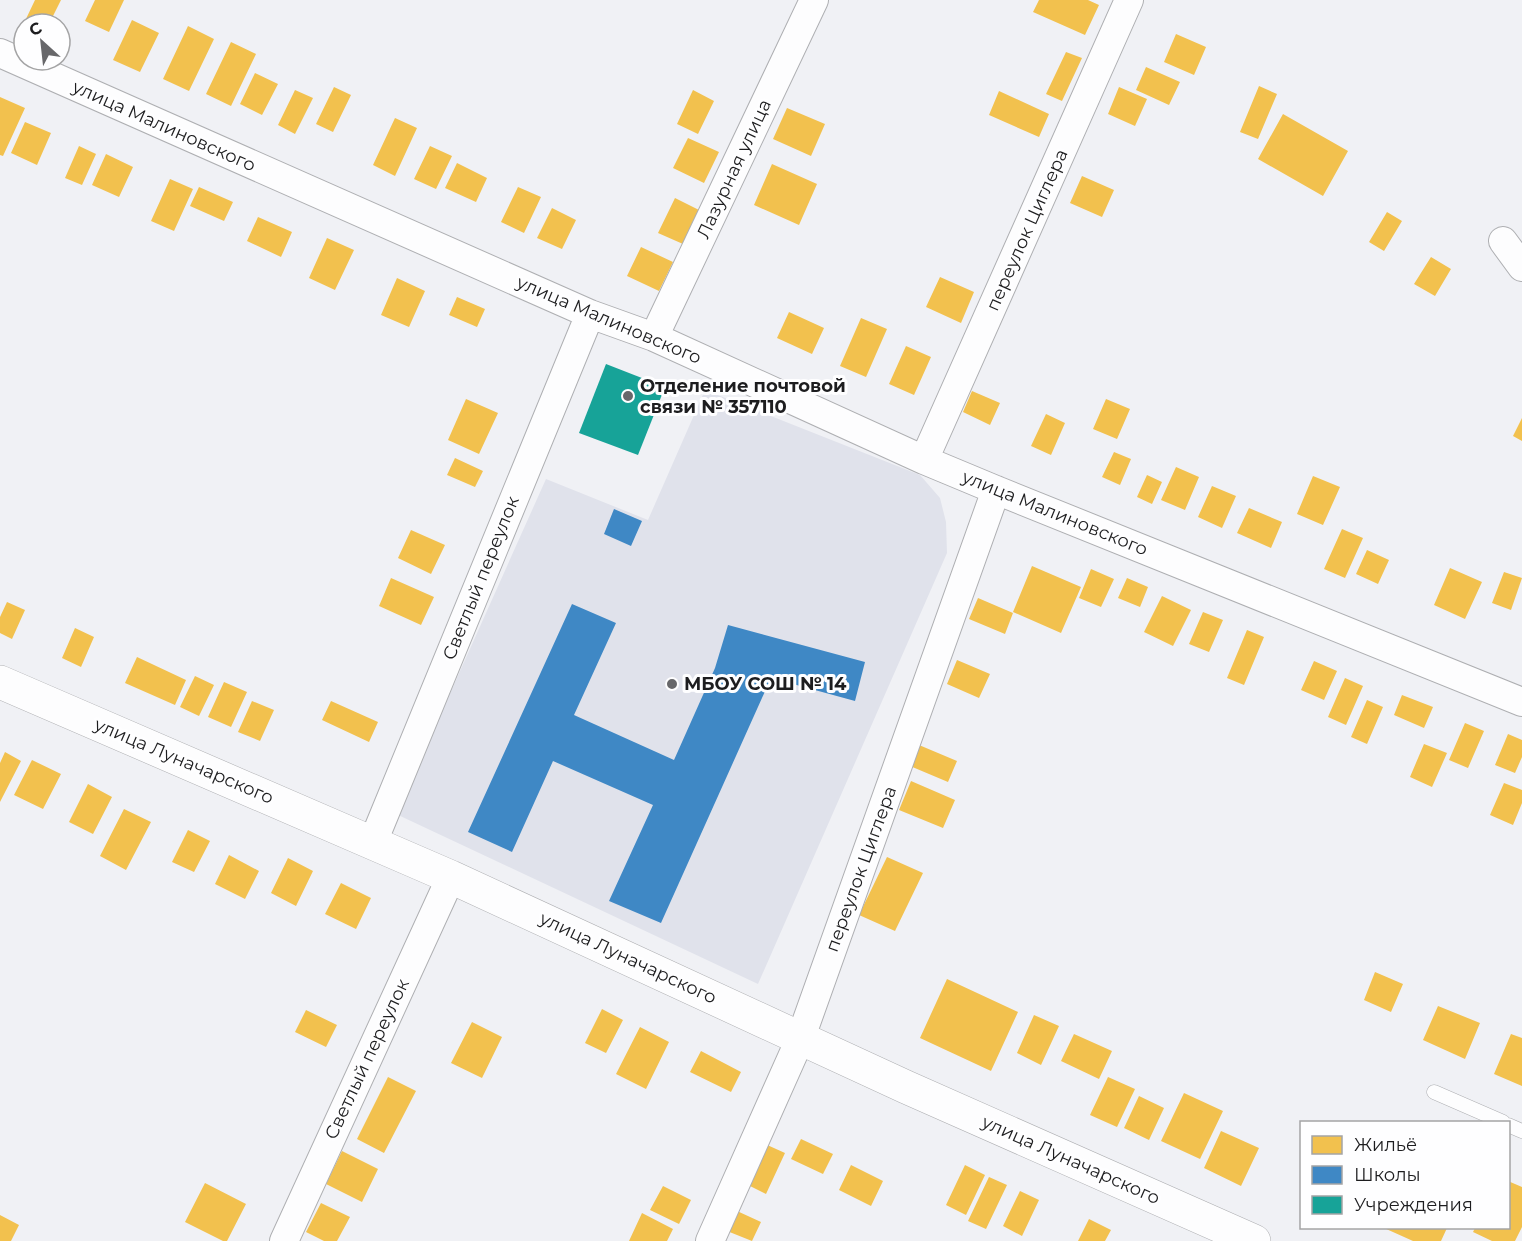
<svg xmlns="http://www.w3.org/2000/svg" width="1522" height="1241" font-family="Montserrat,sans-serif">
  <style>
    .built { fill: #e0e2eb }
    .homes { fill: #f2c14e }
    .schools { fill: #3f88c5 }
    .public { fill: #17a398 }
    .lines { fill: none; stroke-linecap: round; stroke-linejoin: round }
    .service-casing { stroke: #aeafb2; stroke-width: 15 }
    .minor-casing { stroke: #aeafb2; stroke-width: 30 }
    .tertiary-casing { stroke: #aeafb2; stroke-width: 34 }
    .service { stroke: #fdfdfe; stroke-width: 14 }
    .minor { stroke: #fdfdfe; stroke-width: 28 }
    .tertiary { stroke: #fdfdfe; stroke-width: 33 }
    .poi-dot { fill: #67676a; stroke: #fefeff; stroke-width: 2 }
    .labels { text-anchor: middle; stroke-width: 6; stroke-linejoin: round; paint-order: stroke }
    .street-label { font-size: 18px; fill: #1d1d1f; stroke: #fefeff }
    .poi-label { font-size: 18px; font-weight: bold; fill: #1d1d1f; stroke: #fefeff; text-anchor: start }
  </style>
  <rect width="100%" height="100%" fill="#f0f1f5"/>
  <!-- built -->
  <path class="built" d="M705,390L920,475L940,498L946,522L947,553L758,984L396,814L546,479L648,520Z"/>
  <!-- homes -->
  <path class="homes" d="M35,0H61L49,24H31L25,21Z
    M95,0H124L109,32L85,21Z
    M1039,0H1088L1099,5L1085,35L1033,12Z
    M132,20L159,33L140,72L113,60Z
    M188,26L214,39L189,91L163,79Z
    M1176,34L1206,47L1194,75L1164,62Z
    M231,42L256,54L231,106L206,94Z
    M1066,52L1082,58L1062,101L1046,94Z
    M1146,67L1180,82L1169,105L1136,90Z
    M255,73L278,84L262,115L240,104Z
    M1259,86L1277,94L1258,139L1240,132Z
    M334,87L351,95L333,132L316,124Z
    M1119,87L1147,99L1135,126L1108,114Z
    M295,90L313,98L295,134L278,125Z
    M693,90L714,101L698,134L677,124Z
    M999,91L1049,114L1039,137L989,115Z
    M0,97L25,108L3,156L0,155Z
    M787,108L825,124L811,156L773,139Z
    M1283,114L1348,151L1323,196L1258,159Z
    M395,118L417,128L395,176L373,165Z
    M25,122L51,133L37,165L11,153Z
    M688,138L719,152L704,183L673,168Z
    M79,146L96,154L82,185L65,178Z
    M430,146L452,156L436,189L414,179Z
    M106,154L133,167L119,197L92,185Z
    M457,163L487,178L476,202L445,188Z
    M772,164L817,184L799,225L754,205Z
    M1082,176L1114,190L1102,217L1070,203Z
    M170,179L193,189L174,231L151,221Z
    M199,187L233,202L224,221L190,206Z
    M518,187L541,197L524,233L501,222Z
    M675,198L699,210L683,244L658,233Z
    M552,208L576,220L562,249L537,238Z
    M1387,212L1402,221L1384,251L1369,242Z
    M258,217L292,232L281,257L247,241Z
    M327,238L354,250L335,290L309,278Z
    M641,247L673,262L659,291L627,276Z
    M1431,257L1451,269L1435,296L1414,284Z
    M940,277L974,292L961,323L926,307Z
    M397,278L425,291L409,327L381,315Z
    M457,297L485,309L477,327L449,315Z
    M789,312L824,328L812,354L777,338Z
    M861,318L887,329L866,377L840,366Z
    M906,346L931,357L914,395L889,384Z
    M972,391L1000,403L990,425L963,412Z
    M466,399L498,413L479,454L448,440Z
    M1106,399L1130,409L1117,439L1093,429Z
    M1046,414L1065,423L1051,455L1031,446Z
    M1522,418V441L1513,436Z
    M1114,452L1131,459L1120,485L1102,477Z
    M455,458L483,471L475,487L447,475Z
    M1176,467L1199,477L1185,510L1161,500Z
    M1147,475L1162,482L1152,504L1137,497Z
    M1313,476L1340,487L1323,525L1297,514Z
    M1212,486L1236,496L1222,528L1198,517Z
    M1249,508L1282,522L1271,548L1237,533Z
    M1342,529L1363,538L1345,578L1324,569Z
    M411,530L445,545L431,574L398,558Z
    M1367,550L1389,560L1378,584L1356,574Z
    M1032,566L1081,587L1061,633L1013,612Z
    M1450,568L1482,582L1465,619L1434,605Z
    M1091,569L1114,579L1101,607L1079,598Z
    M1504,572L1522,578L1511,610L1492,603Z
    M391,578L434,597L421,625L379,606Z
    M1127,578L1148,587L1140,607L1118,598Z
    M1162,596L1191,610L1173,646L1144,632Z
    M978,598L1013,613L1005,634L969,619Z
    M7,602L25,610L12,639L0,633V617Z
    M1203,612L1223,620L1209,652L1189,644Z
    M75,628L94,637L81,667L62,658Z
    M1247,630L1264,637L1244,685L1227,678Z
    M137,657L186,680L175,705L125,683Z
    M957,660L990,674L979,698L947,684Z
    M1314,661L1337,671L1324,700L1301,690Z
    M195,676L214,685L199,716L180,707Z
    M1345,678L1363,686L1346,725L1328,717Z
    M224,682L247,692L231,727L208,717Z
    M1402,695L1433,707L1424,728L1394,715Z
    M1367,700L1383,707L1367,744L1351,737Z
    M252,701L274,710L260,741L238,732Z
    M331,701L378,722L369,742L322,720Z
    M1465,723L1484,731L1468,768L1449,760Z
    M1508,734L1522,740V757L1515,773L1495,765Z
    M1424,744L1447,753L1432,787L1410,777Z
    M919,745L957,761L948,782L910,766Z
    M5,752L21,761L0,802V763Z
    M32,760L61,774L43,809L14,795Z
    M911,781L955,800L943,828L899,810Z
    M1504,783L1522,790V803L1513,825L1490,815Z
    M88,784L112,797L93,834L69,822Z
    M124,809L151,822L126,870L100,856Z
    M188,830L210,841L194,872L172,862Z
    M229,855L259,871L245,899L215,884Z
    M887,857L923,873L895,931L859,915Z
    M288,858L313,871L296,906L271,893Z
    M341,883L371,898L356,929L325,914Z
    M1375,972L1403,984L1391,1012L1364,1000Z
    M947,979L1018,1012L991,1071L920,1038Z
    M1438,1006L1480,1023L1465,1059L1423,1040Z
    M602,1009L623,1020L606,1053L585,1043Z
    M306,1010L337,1025L326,1047L295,1032Z
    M1034,1015L1059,1026L1041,1065L1017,1053Z
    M472,1022L502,1037L482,1078L451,1063Z
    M640,1027L669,1042L646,1089L616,1074Z
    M1074,1034L1112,1051L1099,1079L1061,1061Z
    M1511,1034L1522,1038V1086L1494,1074Z
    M701,1051L741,1072L731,1092L690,1072Z
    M388,1077L416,1091L384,1153L357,1139Z
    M1108,1077L1135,1089L1117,1127L1090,1115Z
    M1184,1093L1223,1111L1200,1159L1161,1141Z
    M1139,1096L1164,1108L1149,1140L1124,1128Z
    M1221,1131L1259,1148L1241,1186L1204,1168Z
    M801,1139L833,1154L823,1174L791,1159Z
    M765,1144L785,1153L766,1194L746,1184Z
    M342,1151L378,1169L362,1202L326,1184Z
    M851,1165L883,1181L871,1206L839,1190Z
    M965,1165L985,1175L966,1215L946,1205Z
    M989,1177L1007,1185L986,1229L968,1221Z
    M1508,1181L1522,1187V1227L1515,1241H1492L1473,1232L1475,1228H1508Z
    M205,1183L246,1204L227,1241H223L185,1222Z
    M663,1186L691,1200L679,1224L650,1210Z
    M1020,1191L1039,1200L1022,1236L1003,1226Z
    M321,1203L350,1217L337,1241H324L306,1232Z
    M737,1211L761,1222L752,1241L727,1231Z
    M642,1213L673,1229L667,1241H629Z
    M0,1215L19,1225L11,1241H0Z
    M1089,1219L1111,1230L1105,1241H1078Z
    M1384,1228H1447L1441,1241H1413Z"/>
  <!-- schools -->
  <path class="schools" d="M614,509L642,521L631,546L604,534Z
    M572,604L616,623L574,715L674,760L715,668L728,625L865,662L855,701L771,678L661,923L609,901L653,805L553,761L512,852L468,832Z"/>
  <!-- public -->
  <path class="public" d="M606,364L665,387L638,455L579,433Z"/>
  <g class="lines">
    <!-- service casing -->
    <g class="service-casing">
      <path id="service" d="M1434,1092L1503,1122
        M1508,1125L1522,1131"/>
    </g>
    <!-- minor casing -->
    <g class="minor-casing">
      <path id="minor" d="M0,53L590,314L654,337L924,460L996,490L1522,702
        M1503,241L1522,267
        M654,337L814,0
        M924,460L1129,0
        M373,842L590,314
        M284,1241L451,877
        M710,1241L801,1037L996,490"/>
    </g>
    <!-- tertiary casing -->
    <g class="tertiary-casing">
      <path id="tertiary" d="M0,682L451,877L906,1087L1254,1241"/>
    </g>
    <!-- service -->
    <use href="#service" class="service"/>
    <!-- minor -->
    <use href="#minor" class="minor"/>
    <!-- tertiary -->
    <use href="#tertiary" class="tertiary"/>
  </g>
  <!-- markers -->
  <g class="poi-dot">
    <circle cx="628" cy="396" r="6"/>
    <circle cx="672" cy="684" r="6"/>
  </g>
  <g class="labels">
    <!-- street labels -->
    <g class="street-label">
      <text transform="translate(164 126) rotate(24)" y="6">улица Малиновского</text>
      <text transform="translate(734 169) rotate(-65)" y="6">Лазурная улица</text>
      <text transform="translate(1027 230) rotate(-66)" y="6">переулок Циглера</text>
      <text transform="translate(609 320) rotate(23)" y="6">улица Малиновского</text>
      <text transform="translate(1055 513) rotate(22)" y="6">улица Малиновского</text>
      <text transform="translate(481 578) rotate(-68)" y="6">Светлый переулок</text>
      <text transform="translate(184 761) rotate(23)" y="6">улица Луначарского</text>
      <text transform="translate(861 869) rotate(-70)" y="6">переулок Циглера</text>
      <text transform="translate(628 958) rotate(25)" y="6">улица Луначарского</text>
      <text transform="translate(367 1059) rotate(-65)" y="6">Светлый переулок</text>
      <text transform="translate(1071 1160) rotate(24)" y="6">улица Луначарского</text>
    </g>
    <!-- poi labels -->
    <g class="poi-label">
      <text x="640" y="392">Отделение почтовой<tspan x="640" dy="21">связи № 357110</tspan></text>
      <text x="684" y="690">МБОУ СОШ № 14</text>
    </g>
  </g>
  <!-- legend -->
  <rect x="1300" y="1121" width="210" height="108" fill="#fefeff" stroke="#a4a4a5" stroke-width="1.5"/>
  <rect x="1312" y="1136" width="30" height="18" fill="#f2c14e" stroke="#a4a4a5" stroke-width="1.5"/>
  <text x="1354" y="1151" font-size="18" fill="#1d1d1f">Жильё</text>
  <rect x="1312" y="1166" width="30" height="18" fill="#3f88c5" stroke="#a4a4a5" stroke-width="1.5"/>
  <text x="1354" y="1181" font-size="18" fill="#1d1d1f">Школы</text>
  <rect x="1312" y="1196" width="30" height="18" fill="#17a398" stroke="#a4a4a5" stroke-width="1.5"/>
  <text x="1354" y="1211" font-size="18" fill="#1d1d1f">Учреждения</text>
  <!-- north arrow -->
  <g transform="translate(42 42) rotate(333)"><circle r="28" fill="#fefeff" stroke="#a4a4a5" stroke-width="1.5"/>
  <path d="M0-4.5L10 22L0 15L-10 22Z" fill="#67676a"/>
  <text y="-9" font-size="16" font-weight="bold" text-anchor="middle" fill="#1d1d1f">С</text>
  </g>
</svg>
